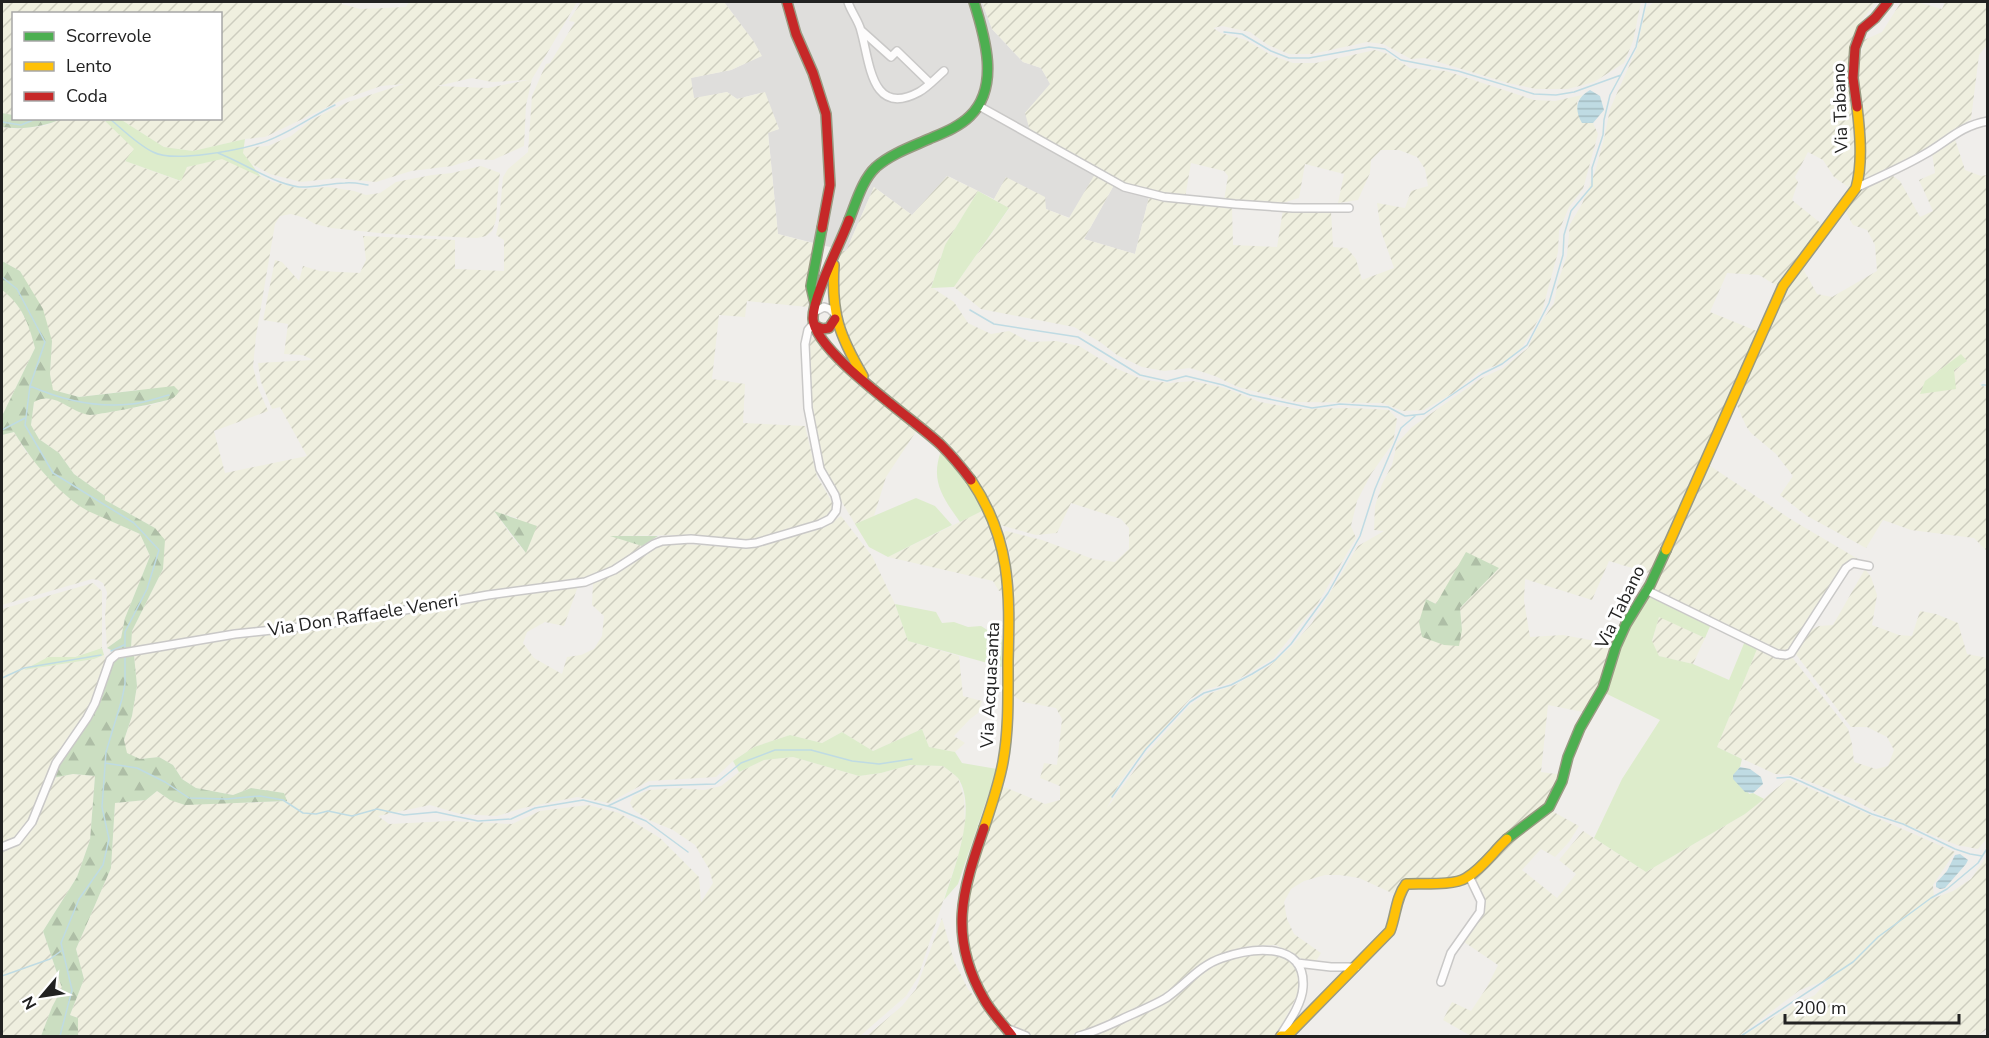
<svg xmlns="http://www.w3.org/2000/svg" width="1989" height="1038" font-family="'Nunito Sans',sans-serif">
  <style>
    .residential { fill: #dfdedc }
    .farmland { fill: url(#farmland-furrows); fill-rule: evenodd }
    .grass { fill: #ddeccb }
    .forest { fill: url(#forest-firs) }
    .water { fill: url(#water-rules) }
    .lines { fill: none; stroke-linecap: round; stroke-linejoin: round }
    .stream { stroke: #bfdbe3; stroke-width: 1.5 }
    .street-casing { stroke: #c9c8c7; stroke-width: 10 }
    .fast-casing { stroke: #999a82; stroke-width: 12 }
    .slow-casing { stroke: #999a82; stroke-width: 12 }
    .jam-casing { stroke: #999a82; stroke-width: 12 }
    .street { stroke: #fdfcfc; stroke-width: 7 }
    .fast { stroke: #4caf50; stroke-width: 9 }
    .slow { stroke: #ffc107; stroke-width: 9 }
    .jam { stroke: #c62828; stroke-width: 9 }
    .labels { text-anchor: middle; stroke-width: 6; stroke-linejoin: round; paint-order: stroke }
    .street-label { font-size: 18px; fill: #222; stroke: #fff }
  </style>
  <defs>
    <pattern id="farmland-furrows" width="10" height="10" patternUnits="userSpaceOnUse" patternTransform="scale(1.5)"><rect width="10" height="10" fill="#efefdf"/><path d="M-1 1l2-2M0 10L10 0M9 11l2-2" fill="none" stroke="#cdcdbf"/></pattern>
    <pattern id="forest-firs" width="22" height="20" patternUnits="userSpaceOnUse" patternTransform="scale(1.5)"><rect width="22" height="20" fill="#cbdec1"/><path d="M5 1l3.5 6h-7zM16 11l3.5 6h-7z" fill="#aebea6"/></pattern>
    <pattern id="water-rules" width="6" height="5" patternUnits="userSpaceOnUse" patternTransform="scale(1.5)"><rect width="6" height="5" fill="#bfdbe3"/><path d="M0 2.5h6" fill="none" stroke="#a4bcc2"/></pattern>
  </defs>
  <rect width="100%" height="100%" fill="#f0eeeb"/>
  <!-- residential -->
  <path class="residential" d="M724,2H982L992,29L1023,62L1041,68L1051,84L1025,113L1149,197L1135,254L1084,239L1114,185L1070,218L1046,209L1006,178L994,199L948,176L912,215L874,187L846,251L778,234L768,132L779,129L764,92L737,99L727,92L694,99L690,78L731,70L761,56L754,42Z"/>
  <!-- farmland -->
  <path class="farmland" d="M2,2H341L342,4L360,9L406,7L409,2H577L532,79L526,105L524,146L493,160L474,159L452,166L411,171L376,182L337,178L301,182L270,174L250,163L243,153V148L268,146L291,136L311,120L348,102L404,84L381,86L344,99L265,137L245,139L193,151L164,147L120,119L220,118V14H14L13,115L2,113ZM472,78L492,82L528,80L488,88L437,86Z
    M581,2H724L754,42L762,56L731,70L691,78L694,98L727,92L737,99L765,92L779,129L768,133L778,234L816,244L808,282V307L747,301L745,317L719,315L712,379L745,384L743,423L805,426L817,476L832,502L833,509L828,516L796,529L743,541L681,535L613,536L642,546L616,566L596,574L578,580L452,597L322,621L210,634L131,648L132,631L163,569L155,528L105,500V496L74,474L59,453L39,439L31,425L34,402L40,398L58,400L91,415L151,405L174,398L137,390L79,397L52,390L50,374L52,341L20,271L2,261V127L16,129L44,126L62,119H96L105,121L135,149L125,161L180,181L187,167L222,158L273,182L304,189L328,187L354,191L366,195L380,193L396,182L432,175L452,173L481,166L500,173L498,188L496,220L492,231L486,236L477,238L389,234L331,228L315,224L305,218L291,214L280,216L275,224L256,336L253,367L259,390L268,411L214,431L225,473L307,456L280,407L272,409L261,382L258,363L313,360L303,355L284,354L288,324L263,320L275,260L282,262L299,281L303,266L320,271L360,273L366,260L363,236L455,240V269L504,271V240L496,235L499,222L503,177L508,169L528,152L532,96L546,64L550,63L575,22L569,21ZM495,512L517,518L525,552L513,538Z
    M982,2H1641L1633,41L1624,63L1594,82L1568,89H1536L1508,83L1425,58L1411,59L1383,44L1367,42L1312,54H1289L1268,45L1250,32L1222,26L1213,28L1221,33L1246,40L1273,56L1293,63H1316L1375,50L1388,54L1410,68L1446,71L1534,100L1555,101L1582,95L1577,102L1582,123H1593L1598,134L1583,189L1569,207L1559,231L1558,252L1541,315L1523,346L1505,362L1479,372L1453,393L1424,410L1403,411L1382,403L1296,402L1238,387L1215,376L1190,368L1164,371L1142,367L1117,355L1100,342L1074,327L981,309L954,287L1009,209L994,199L1006,177L1045,197L1046,209L1069,218L1095,174L1114,185L1084,239L1135,254L1149,197L1232,206L1233,245L1277,247L1283,210L1331,211L1333,247L1347,248L1356,259L1362,280L1394,268L1381,231L1377,203L1405,208L1411,191L1428,186L1425,169L1417,157L1399,150H1381L1371,160L1370,173L1358,200L1338,203L1344,174L1305,164L1299,198L1276,205L1224,200L1228,176L1224,171L1191,163L1185,198L1130,187L1030,131L1025,113L1050,84L1041,68L1023,62L992,29Z
    M1654,2H1876L1858,25L1852,41L1850,67L1856,115L1857,174L1851,189L1834,177L1823,160L1808,152L1795,177L1798,182L1792,200L1823,225L1779,287L1759,275L1727,273L1710,312L1759,332L1652,574L1609,561L1592,600L1525,579L1524,601L1530,637L1563,635L1612,644L1607,670L1588,713L1548,705L1541,772L1563,775L1550,803L1480,865L1460,879L1395,891L1394,894L1359,878L1340,875H1325L1304,881L1291,889L1284,902L1287,919L1294,934L1321,953L1316,961L1304,960L1276,945L1249,946L1220,954L1198,968L1179,985L1161,996L1083,1033L1063,1036H1034L1017,1031L1001,1019L990,1005L973,973L966,946L964,917L969,878L987,821L1002,786L1045,804L1060,800V786L1040,778L1044,763L1057,765L1062,719L1056,708L1023,702L1012,695L1014,584L1009,549L1003,532L1006,531L1042,540L1093,559L1115,562L1129,549V528L1121,519L1071,503L1057,533L1036,535L1000,525L980,484L963,460L950,445L880,388L863,371L852,353L836,310V265L839,250L846,251L874,187L912,215L947,176L978,191L945,245L931,287L954,302L968,323L991,334L1009,331L1030,342L1056,341L1079,346L1115,368L1144,380L1170,383L1193,381L1225,388L1260,402L1298,409L1353,408L1389,410L1397,419L1393,443L1371,474L1357,501L1351,526L1356,538L1318,603L1274,658L1234,682L1205,690L1190,699L1137,759L1120,782L1107,808L1147,753L1189,706L1205,695L1235,685L1269,666L1291,647L1312,623L1358,546L1384,531L1374,530L1375,506L1382,484L1392,465L1397,443L1412,427L1480,379L1503,368L1528,348L1536,330L1554,303L1558,282L1567,255L1570,224L1582,204L1595,172L1604,139L1610,109L1637,48L1646,8ZM1499,568L1460,608L1462,630L1426,599L1436,604Z
    M1901,2H1917L1942,9L1945,2H1987V45L1979,55L1971,119L1912,157L1870,178L1863,179L1864,122L1857,75L1864,40L1882,32Z
    M1954,136L1965,170L1981,176L1987,175L1988,381L1984,380L1979,384L1987,388V551L1974,538L1911,530L1883,520L1866,548L1807,516L1780,495L1793,476L1776,454L1751,433L1746,426L1736,403L1778,300L1801,265L1817,294L1832,297L1877,271L1875,245L1867,230L1853,225L1843,207L1856,191L1890,174L1900,181L1920,217L1933,211L1919,180L1935,173L1932,153ZM1967,361L1954,370L1921,394L1925,381L1941,369Z
    M2,290L15,299L30,328L35,348L2,416Z
    M816,337L917,430L886,477L874,516L855,524L824,472L809,399L807,341L809,338Z
    M14,432L26,452L88,510L140,534L150,556L125,618L121,638L107,648L105,617L107,592L103,583L98,580L92,579L2,605V435Z
    M1707,464L1792,520L1858,559L1850,562L1791,650L1787,652H1780L1652,591V584Z
    M984,510L994,531L1001,553L1005,590L999,591L993,581L888,557Z
    M841,516L872,556L895,604L908,641L959,656L963,696L982,701L978,713L970,719L954,736L965,743L955,752L929,747L922,729L873,751L842,732L822,743L790,735L754,747L733,761L716,777L649,781L609,803L577,797L523,808L497,816L460,814L430,805L378,816L389,824L450,821L512,824L540,811L588,805L619,813L660,838L699,877L701,902L713,883L709,869L695,845L673,830L649,820L634,810L630,803L633,796L649,790L678,788L704,790L721,786L739,772L764,760L793,757L859,776L881,773L910,765L943,766L958,778L964,798L965,827L958,856L918,977L906,996L860,1036H78V1018L70,1015L84,979L76,949L111,868L115,803L146,800L157,791L170,800L250,803L286,801L283,793L251,788L233,795L196,788L182,779L173,765L159,757L140,759L126,753L124,741L132,716L137,686L134,655L479,599L578,586L564,626L545,622L527,632L523,643L534,658L562,674L567,657L581,655L594,649L602,636L604,616L592,605L593,583L612,575L659,545L671,543L742,548L759,546L822,528Z
    M1865,569L1871,577L1877,595L1872,625L1899,635L1912,636L1920,611L1936,614L1958,623L1967,654L1987,658V838L1978,849L1957,845L1879,814L1853,799L1818,785L1791,775L1775,774L1717,747L1757,649L1772,656L1785,658L1791,656L1848,729L1852,744L1854,762L1876,769L1888,766L1894,750L1887,737L1867,727H1851L1795,653L1808,631L1819,626L1833,625Z
    M93,583L102,591V648L74,657H48L26,670L94,659L104,655L106,660L91,708L27,826L11,841L2,845V609Z
    M1659,616L1705,638L1693,664L1659,656L1652,642Z
    M73,774L95,776L90,840L77,877L43,931L62,988L52,1007L41,1036H2V849L11,847L27,835L35,822L53,778Z
    M1788,779L1955,852L1933,885L1934,898L1953,891L1971,879L1987,856V1029L1977,1036H1743L1790,1007L1815,995L1829,979L1800,990L1739,1036H1471L1443,1020L1452,1002L1471,1011L1487,987L1498,965L1464,942L1484,912L1483,898L1474,879L1509,842L1550,810L1579,826L1569,842L1555,857L1541,849L1522,870L1557,898L1576,874L1559,860L1583,831L1646,872L1745,814Z
    M942,918L954,961L968,989L1006,1036H867L902,1006L916,989Z
    M1253,953L1281,955L1291,962L1299,975V992L1276,1036H1089L1162,1004L1181,992L1206,970L1226,960Z"/>
  <!-- grass -->
  <path class="grass" d="M120,119L164,147L193,151L245,139L243,153L261,177L222,159L187,167L181,181L125,161L134,149L105,121Z
    M978,191L1009,208L954,287L931,288L945,245Z
    M1961,354L1967,361L1954,370L1956,389L1920,394L1925,381Z
    M941,451C958,469 973,487 984,510L960,522C943,498 930,481 941,451Z
    M916,498L935,506L952,525L888,557L869,547L855,524Z
    M1646,595L1711,624L1705,638L1659,617L1652,641L1659,656L1693,664L1729,680L1745,641L1757,649L1717,747L1742,759L1740,767L1737,770L1749,794L1753,793L1764,799L1745,814L1646,872L1594,838L1622,779L1660,720L1605,693L1619,643Z
    M895,604L936,612L942,623L954,622L968,627L981,626L1003,640L1002,667L908,641Z
    M102,648L104,655L94,659L24,670L48,657H75Z
    M922,729L929,747L955,752L962,763L997,769L958,884L944,900C954,869 978,808 958,778C954,774 948,770 943,766L910,765L881,773L859,776L793,757L764,760L739,772L733,761L754,747L790,735L822,743L842,732L873,751Z"/>
  <!-- forest -->
  <path class="forest" d="M2,113L13,115L14,118L62,119C42,127 23,130 2,127Z
    M2,261L20,271L43,309L52,341L50,374L53,390L79,397L174,386L179,391C178,393 175,397 173,398C166,402 98,415 90,415C70,413 55,390 34,402L31,425L39,439L59,453L74,474L105,496V500L155,528L165,540L163,569L132,631L131,648L115,652L107,648L121,638L125,618L150,556L140,534C123,526 105,519 88,511C59,495 30,459 14,432L2,435V416L35,348C29,324 22,305 2,290Z
    M494,511L537,526L526,553Z
    M610,536H658L642,546Z
    M1466,552L1499,568L1460,608L1462,630L1459,646L1444,645L1422,637L1419,622L1426,599L1436,604Z
    M134,655L137,686L132,716L124,740L127,753L140,759L159,757L173,765L182,779L196,788L233,795L251,788L284,793L287,801L185,805L170,800L157,791L146,800L115,803L111,868L76,949L84,979L70,1015L78,1018V1036H41L52,1007L62,988L43,931L77,877L90,840L95,776L73,774L53,778L59,762L72,742L113,659Z"/>
  <!-- water -->
  <path class="water" d="M1590,90L1600,96L1604,110L1593,123H1582C1574,109 1576,98 1590,90Z
    M1740,767L1750,769L1761,777L1763,784L1753,793L1745,792L1733,779V775Z
    M1960,854L1968,860L1966,864L1945,888L1940,889L1936,887V883L1947,871L1955,855Z"/>
  <g class="lines">
    <!-- stream -->
    <path class="stream" d="M1224,32L1242,34L1271,51L1289,58H1309L1369,47L1385,49L1401,60L1458,71L1534,94L1556,95L1574,92L1621,75
      M109,118C122,129 138,145 153,152C173,163 239,150 261,143C287,135 310,117 335,105
      M2,122L21,125L38,118
      M218,153C244,163 272,183 299,187C315,188 330,183 345,183C353,182 361,184 368,185
      M2,277L17,289L45,342L30,386L25,425L53,473L134,523L159,550L147,589L125,632V649
      M970,310L994,324L1078,337L1140,375L1167,381L1186,376L1223,385L1250,395L1312,408L1340,404L1388,407L1405,416L1424,414L1482,374L1502,364L1527,345L1549,303L1563,255L1564,235L1571,211L1592,186V168L1603,135L1604,120L1610,95L1636,47L1646,2
      M1982,385H1988
      M30,386C62,400 98,408 132,404C144,403 157,398 169,395
      M2,430L25,418
      M111,651L124,645
      M2,678L24,668L101,655
      M105,763L137,768L165,782L189,798L227,799L260,796L283,800L303,813L316,814L328,811L352,816L377,809L404,815L436,812L478,821L511,819L535,808L583,800L615,808L646,821L688,852
      M1777,778L1790,777L1800,781L1872,814L1903,824L1955,849L1970,854L1982,856
      M1112,797L1146,749L1190,702L1204,693L1231,685L1252,674L1275,660L1291,644L1328,593L1360,536L1375,489L1401,428L1415,416
      M608,806L650,786L715,784L741,763L775,750H811L852,761L879,764L912,759
      M2,976L50,959L61,951
      M60,1036L72,990L61,943L79,899L103,865L109,839L102,807L106,752L122,699L125,684V657
      M1741,1036L1853,962L1878,937L1931,898L1947,889L1978,863L1988,847"/>
    <!-- street casing -->
    <g class="street-casing">
      <path id="street" d="M848,2C851,12 859,21 861,31C870,62 871,118 919,92C928,87 936,78 944,71
        M862,31L891,57L897,51L930,83
        M979,106L1124,187L1164,197L1235,204L1293,208H1349
        M1856,188C1879,177 1903,167 1925,154C1948,141 1960,126 1988,121
        M814,312L824,307L830,309L834,313
        M1646,590L1777,654L1786,655L1791,653L1846,568L1853,563L1869,566
        M2,847L17,841L32,822L56,763L87,718L95,703L110,660L117,654L235,634L327,624L488,595L585,582L614,570L654,544L662,541L691,539L746,544L756,543L820,524L830,519L836,511L837,503L835,495L820,469L808,408L805,344L808,330L814,323
        M1297,963L1331,967H1356
        M1441,982L1451,953L1480,912L1481,901L1469,876
        M1006,1028L1026,1036
        M1079,1036C1098,1031 1115,1022 1133,1014C1144,1009 1156,1004 1166,998C1185,985 1200,965 1222,958C1251,948 1306,940 1303,987C1302,1004 1289,1022 1280,1036"/>
    </g>
    <!-- fast casing -->
    <g class="fast-casing">
      <path id="fast" d="M849,220C856,203 862,180 876,167C891,154 911,147 929,139C943,133 959,127 970,116C1000,87 985,37 974,2
        M815,304L811,286L822,228
        M1507,839L1549,807L1562,781L1568,757L1580,728L1603,688L1616,646L1626,624L1650,585L1666,550"/>
    </g>
    <!-- slow casing -->
    <g class="slow-casing">
      <path id="slow" d="M834,265C831,313 839,335 863,376
        M971,480C1011,539 1010,592 1008,661C1008,694 1009,729 1003,762C999,784 991,807 984,828
        M1666,550L1783,286L1856,188C1863,163 1860,132 1857,107
        M1281,1036H1287L1390,931C1396,915 1396,897 1406,884C1422,883 1453,886 1466,878C1483,868 1493,852 1507,839"/>
    </g>
    <!-- jam casing -->
    <g class="jam-casing">
      <path id="jam" d="M787,2L796,34L813,73L826,114L830,185L822,228
        M1857,107L1853,78L1855,48L1862,29L1875,18L1888,2
        M849,220C841,242 812,298 813,319C815,353 914,419 941,445C952,456 962,468 971,480
        M816,326L822,329L829,328L835,319
        M984,828C962,892 948,936 984,999C991,1012 1003,1024 1012,1036"/>
    </g>
    <!-- street -->
    <use href="#street" class="street"/>
    <!-- fast -->
    <use href="#fast" class="fast"/>
    <!-- slow -->
    <use href="#slow" class="slow"/>
    <!-- jam -->
    <use href="#jam" class="jam"/>
  </g>
  <g class="labels">
    <!-- street labels -->
    <g class="street-label">
      <text transform="translate(1840 108) rotate(-92)" y="6">Via Tabano</text>
      <text transform="translate(1620 607) rotate(-64)" y="6">Via Tabano</text>
      <text transform="translate(363 615) rotate(-9)" y="6">Via Don Raffaele Veneri</text>
      <text transform="translate(990 685) rotate(-87)" y="6">Via Acquasanta</text>
    </g>
  </g>
  <!-- border -->
  <rect width="1989" height="1038" fill="none" stroke="#222222" stroke-width="6"/>
  <!-- legend -->
  <rect x="12" y="12" width="210" height="108" fill="#ffffff" stroke="#a7a7a7" stroke-width="1.5"/>
  <rect x="24" y="32" width="30" height="9" fill="#4caf50" stroke="#a7a7a7" stroke-width="1.5"/>
  <text x="66" y="42" font-size="18" fill="#222222">Scorrevole</text>
  <rect x="24" y="62" width="30" height="9" fill="#ffc107" stroke="#a7a7a7" stroke-width="1.5"/>
  <text x="66" y="72" font-size="18" fill="#222222">Lento</text>
  <rect x="24" y="92" width="30" height="9" fill="#c62828" stroke="#a7a7a7" stroke-width="1.5"/>
  <text x="66" y="102" font-size="18" fill="#222222">Coda</text>
  <!-- north arrow -->
  <g transform="translate(42 996) rotate(241)" stroke="#ffffff" stroke-width="4.5" paint-order="stroke">
  <path d="M0-4.5L10 22L0 15L-10 22Z" fill="#222222"/>
  <text y="-9" font-size="16" font-weight="bold" text-anchor="middle" fill="#222222">N</text>
  </g>
  <!-- scale -->
  <path d="M1785 1014v9h174v-9" fill="none" stroke="#222222" stroke-width="3"/>
  <text x="1794" y="1014" font-size="18" fill="#222222" stroke="#ffffff" stroke-width="4.5" paint-order="stroke">200 m</text>
</svg>
